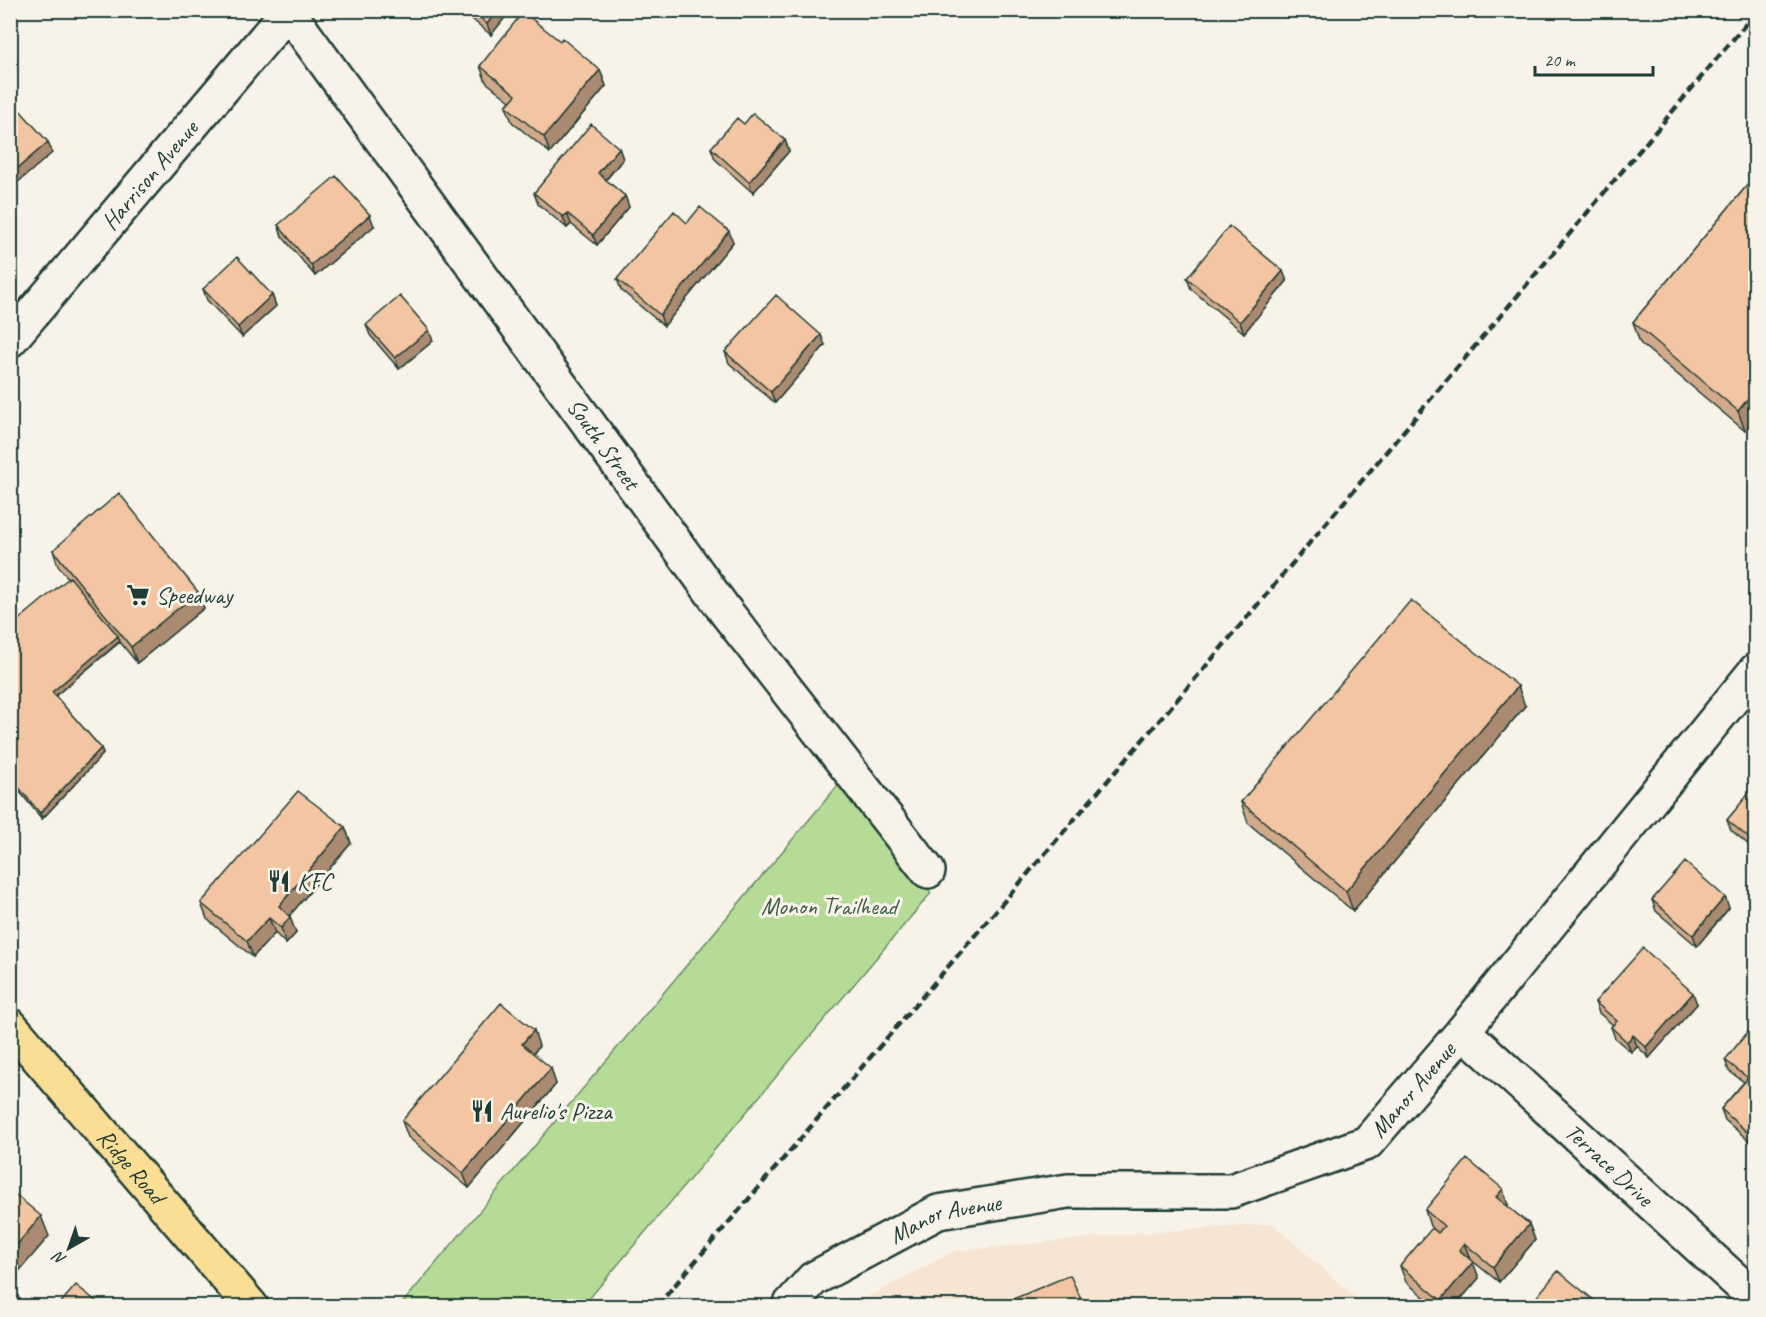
<svg xmlns="http://www.w3.org/2000/svg" width="1766" height="1317" font-family="Caveat,sans-serif">
  <style>
    .built { fill: #f6e5d3 }
    .green { fill: #b6db97; stroke: #6a8c66; stroke-width: 1.5 }
    .lines { fill: none; stroke-linecap: round; stroke-linejoin: round }
    .street-casing { stroke: #1f3d34; stroke-width: 38 }
    .primary-casing { stroke: #1f3d34; stroke-width: 38 }
    .street { stroke: #f7f3e8; stroke-width: 33 }
    .primary { stroke: #fbde96; stroke-width: 33 }
    .rail { stroke: #1f3d34; stroke-width: 4.5; stroke-dasharray: 9 4.5; stroke-linecap: butt }
    .wall { fill: #d1a98b; stroke: #1f3d34; stroke-width: 1.5 }
    .shaded-wall { fill: #aa8a71; stroke: #1f3d34; stroke-width: 1.5 }
    .building { fill: #f3c5a2; stroke: #1f3d34; stroke-width: 1.5 }
    .labels { text-anchor: middle; stroke-width: 6; stroke-linejoin: round; paint-order: stroke }
    .street-label { font-size: 24px; fill: #1f3d34; stroke: #f7f3e8 }
    .poi-label { font-size: 24px; fill: #1f3d34; stroke: #f7f3e8; text-anchor: start }
    .park-label { font-size: 24px; fill: #3d5d48; stroke: #f7f3e8 }
  </style>
  <rect width="100%" height="100%" fill="#f7f3e8"/>
  <filter id="ink" filterUnits="userSpaceOnUse"><feTurbulence type="fractalNoise" baseFrequency=".0167" numOctaves="2"/><feDisplacementMap in="SourceGraphic" scale="12" xChannelSelector="R" yChannelSelector="G"/><feConvolveMatrix kernelMatrix="1 2 1 2 8 2 1 2 1" color-interpolation-filters="sRGB"/></filter>
  <g filter="url(#ink)">
    <!-- built -->
    <path class="built" d="M1273,1224L1364,1306H851L955,1251L1139,1233Z"/>
    <!-- green -->
    <path class="green" d="M845,777L931,893L583,1306H400Z"/>
    <g class="lines">
      <!-- street casing -->
      <g class="street-casing">
        <g id="street">
          <path id="s1" d="M287,10L726,612L928,871"/>
          <path id="s2" d="M10,340L289,10"/>
          <path id="s3" d="M1463,1031L1756,1299"/>
          <path id="s4" d="M789,1306L813,1279L938,1212L1068,1191H1231L1367,1143L1463,1031L1756,670"/>
        </g>
      </g>
      <!-- primary casing -->
      <g class="primary-casing">
        <g id="primary">
          <path id="s5" d="M10,1025L251,1306"/>
        </g>
      </g>
      <!-- street -->
      <use href="#street" class="street"/>
      <!-- primary -->
      <use href="#primary" class="primary"/>
      <!-- rail -->
      <path class="rail" d="M657,1306L1212,659L1756,12"/>
    </g>
    <!-- wall -->
    <path class="wall" d="M461,10H511L491,35Z
      M560,41L600,70L606,86L550,153L512,122L506,106L510,101L486,82L480,66Z
      M744,124L785,140L789,151L753,193L715,159L711,148Z
      M619,148L623,159L606,180L625,196L629,207L597,245L571,224L567,228L538,204L534,193Z
      M1755,176L1745,431L1640,343L1633,322Z
      M687,223L733,242L664,326L621,290L617,279Z
      M278,225L374,226L315,276L282,236Z
      M1187,278L1287,281L1244,333L1191,289Z
      M203,289L272,295L276,306L242,337L207,300Z
      M366,325L433,341L399,369L370,335Z
      M825,345L775,403L729,363L725,352Z
      M53,550L204,608L137,663L120,642L55,696L101,748L103,754L42,819L10,780V627L69,579L58,566Z
      M1525,706L1353,911L1248,823L1241,802Z
      M1755,788V850L1731,830L1727,820Z
      M345,827L351,843L289,916L296,933L286,944L275,933L253,957L207,919L201,903Z
      M1725,897L1729,908L1697,946L1656,911L1652,900Z
      M1595,1002L1697,1004L1649,1058L1637,1046L1631,1052L1615,1038L1611,1027L1613,1025L1599,1013Z
      M1755,1031V1146L1725,1120L1721,1109L1744,1082L1729,1071L1725,1060Z
      M539,1046L533,1054L556,1084L469,1188L408,1137L402,1121Z
      M1508,1205L1507,1206L1529,1224L1535,1240L1499,1282L1470,1259L1479,1278L1455,1306H1435L1406,1282L1400,1266L1438,1233L1430,1226L1425,1210Z"/>
    <!-- shaded-wall -->
    <path class="shaded-wall" d="M498,10H511L491,35L487,24Z
      M600,70L606,86L550,153L544,137Z
      M785,140L789,151L753,193L749,182Z
      M48,142L52,153L10,189V175Z
      M619,148L623,159L602,184L598,173Z
      M625,196L629,207L597,245L593,235Z
      M567,213L571,224L567,228L563,217Z
      M370,215L374,226L315,276L311,265Z
      M729,231L733,242L664,326L660,315Z
      M1283,271L1287,281L1244,333L1240,322Z
      M272,295L276,306L242,337L238,327Z
      M429,330L433,341L399,369L395,358Z
      M821,335L825,345L775,403L771,392Z
      M1755,390V419L1745,431L1738,411Z
      M198,592L204,608L137,663L131,647Z
      M118,636L120,641L54,697L52,692Z
      M1518,686L1525,706L1353,911L1346,891Z
      M101,748L103,754L42,819L40,813Z
      M345,827L351,843L285,921L279,906Z
      M1725,897L1729,908L1697,946L1693,935Z
      M290,917L296,933L286,944L281,928Z
      M269,918L275,933L253,957L247,941Z
      M1693,993L1697,1004L1649,1058L1646,1047Z
      M534,1030L539,1046L528,1060L522,1044Z
      M1633,1035L1637,1046L1631,1052L1627,1042Z
      M551,1068L556,1084L469,1188L463,1173Z
      M1503,1189L1508,1205L1502,1212L1496,1197Z
      M41,1216L49,1236L10,1282V1253Z
      M1529,1224L1535,1240L1499,1282L1493,1267Z
      M1464,1243L1470,1259L1459,1250Z
      M1473,1262L1479,1278L1455,1306H1443L1441,1300Z"/>
    <!-- building -->
    <path class="building" d="M471,10H498L487,24Z
      M523,12L560,41L562,38L600,70L544,137L506,106L516,95L480,66Z
      M10,99L48,142L10,175Z
      M753,113L785,140L749,182L711,148L737,118L744,124Z
      M591,124L619,148L598,173L625,196L593,235L567,213L563,217L534,193Z
      M336,176L370,215L311,265L278,225Z
      M1755,176V390L1738,411L1633,322Z
      M700,207L729,231L660,315L617,279L674,211L687,223Z
      M1229,226L1283,271L1240,322L1187,278Z
      M237,257L272,295L238,327L203,289Z
      M776,295L821,335L771,392L725,352Z
      M400,296L429,330L395,358L366,325Z
      M119,493L198,592L131,647L53,550Z
      M70,577L118,636L52,692L101,748L40,813L10,777V627Z
      M1411,600L1518,686L1346,891L1241,802Z
      M1754,787L1755,788V843L1727,820Z
      M298,791L345,827L279,906L290,917L281,928L269,918L247,941L201,903Z
      M1685,862L1725,897L1693,935L1652,900Z
      M1643,948L1693,993L1646,1047L1633,1035L1627,1042L1611,1027L1617,1021L1595,1002Z
      M501,1003L534,1030L522,1044L551,1068L463,1173L402,1121Z
      M1751,1028L1755,1031V1139L1721,1109L1748,1078L1725,1060Z
      M1467,1159L1503,1189L1496,1197L1529,1224L1493,1267L1464,1243L1459,1250L1473,1262L1441,1300L1400,1266L1432,1228L1438,1233L1444,1226L1425,1210Z
      M10,1190L41,1216L10,1253Z
      M1558,1271L1601,1306H1532L1530,1305Z
      M1070,1275L1084,1306H997Z
      M76,1285L102,1306H58Z"/>
  </g>
  <!-- icons -->
  <defs>
    <g id="supermarket-bare" transform="scale(1.8)"><path d="M-6-5.5h2.5l.6 2H6L4.5 2H-2.5L-4.4-4H-6ZM-1.5 3.2a1.3 1.3 0 1 0 .1 0ZM3 3.2a1.3 1.3 0 1 0 .1 0Z" fill="#1f3d34" stroke="#f7f3e8" stroke-width="2.5" paint-order="stroke"/></g>
    <g id="restaurant-bare" transform="scale(1.8)"><path d="M-5-6h1v4h1v-4h1v4h1v-4h1v5L-1.5 .5V6h-2V.5L-5-1ZM5-6V6H3V1.5H1.5Q1.5-4 5-6Z" fill="#1f3d34" stroke="#f7f3e8" stroke-width="2.5" paint-order="stroke"/></g>
  </defs>
  <g fill-rule="evenodd">
    <use href="#supermarket-bare" x="138" y="595"/>
    <use href="#restaurant-bare" x="279" y="881"/>
    <use href="#restaurant-bare" x="482" y="1111"/>
  </g>
  <g class="labels">
    <!-- street labels -->
    <g class="street-label">
      <text dy="8" stroke="none"><textPath href="#s2" startOffset="216">Harrison Avenue</textPath></text>
      <text dy="8" stroke="none"><textPath href="#s1" startOffset="537">South Street</textPath></text>
      <text dy="8" stroke="none"><textPath href="#s4" startOffset="687">Manor Avenue</textPath></text>
      <text dy="8" stroke="none"><textPath href="#s3" startOffset="198">Terrace Drive</textPath></text>
      <text dy="8" stroke="none"><textPath href="#s5" startOffset="186">Ridge Road</textPath></text>
      <text dy="8" stroke="none"><textPath href="#s4" startOffset="183">Manor Avenue</textPath></text>
    </g>
    <!-- poi labels -->
    <g class="poi-label">
      <text x="156" y="603">Speedway</text>
      <text x="297" y="889">KFC</text>
      <text x="500" y="1119">Aurelio's Pizza</text>
    </g>
    <!-- park labels -->
    <g class="park-label">
      <text x="829" y="914">Monon Trailhead</text>
    </g>
  </g>
  <!-- margin -->
  <rect width="1766" height="1317" fill="none" stroke="#f7f3e8" stroke-width="36"/>
  <rect x="18" y="18" width="1730" height="1281" fill="none" stroke="#1f3d34" stroke-width="2" filter="url(#ink)"/>
  <!-- north arrow -->
  <g transform="translate(69 1248) rotate(220)" stroke="#f7f3e8" stroke-width="4.5" paint-order="stroke">
  <path d="M0-4.5L10 22L0 15L-10 22Z" fill="#1f3d34"/>
  <text y="-9" font-size="16" font-weight="bold" text-anchor="middle" fill="#1f3d34">N</text>
  </g>
  <!-- scale -->
  <path d="M1535 66v9h118v-9" fill="none" stroke="#1f3d34" stroke-width="3"/>
  <text x="1544" y="66" font-size="18" fill="#1f3d34" stroke="#f7f3e8" stroke-width="4.5" paint-order="stroke">20 m</text>
</svg>
